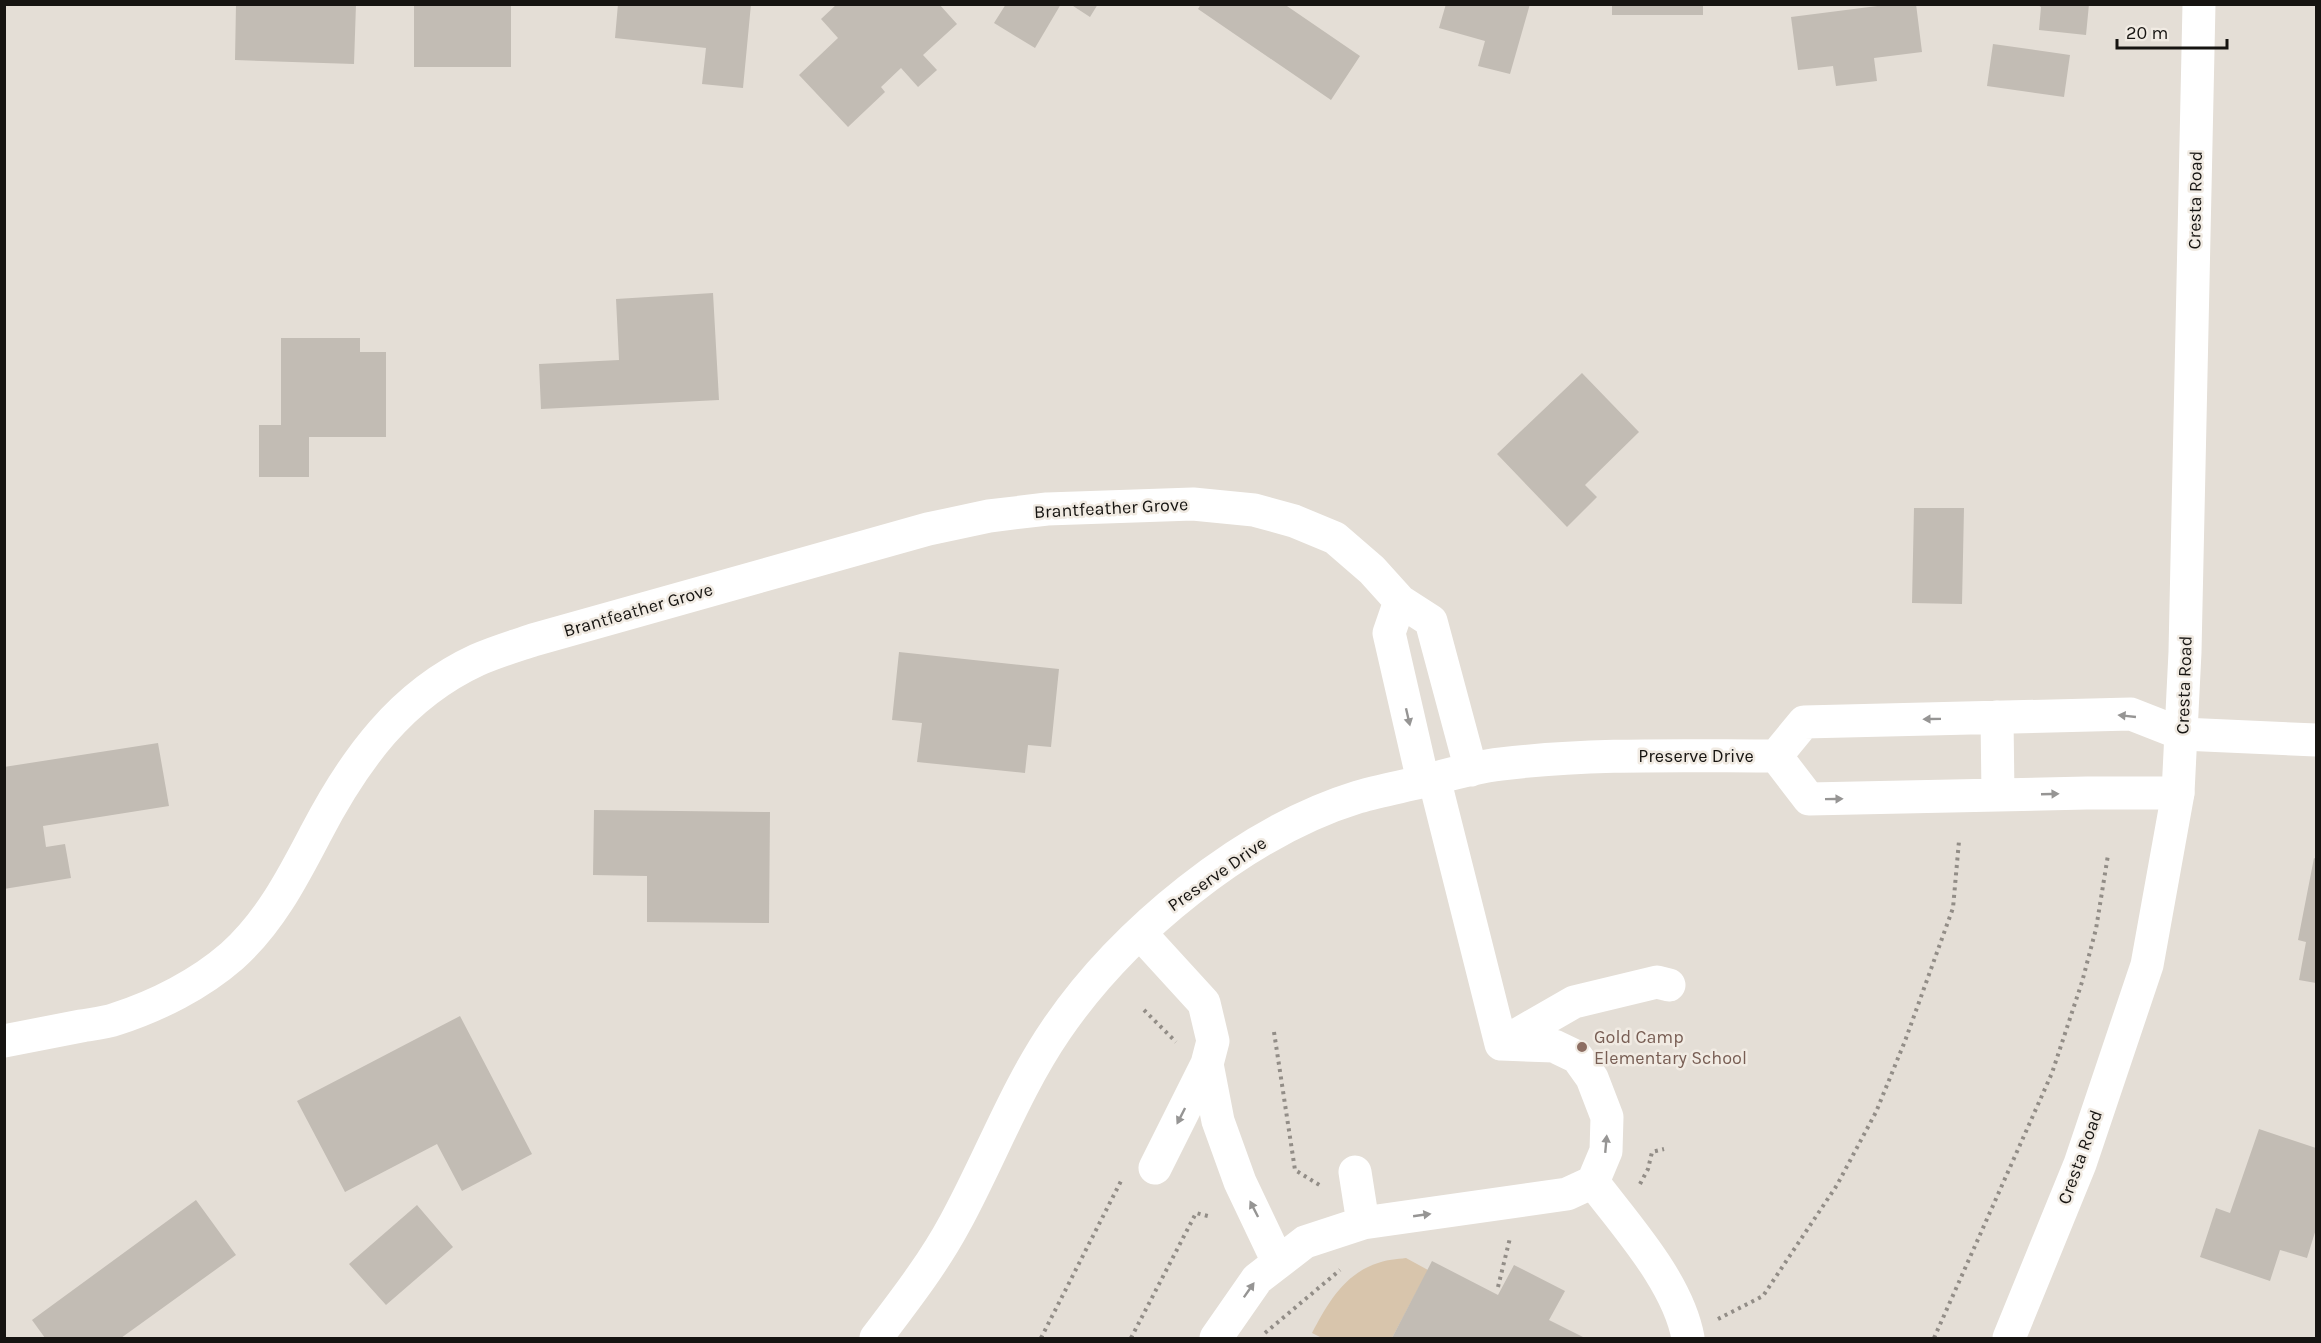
<svg xmlns="http://www.w3.org/2000/svg" width="2321" height="1343" font-family="Karla,sans-serif">
  <style>
    .green { fill: #d8c5ac }
    .building { fill: #c2bcb4 }
    .lines { fill: none; stroke-linecap: round; stroke-linejoin: round }
    .path { stroke: #928d87; stroke-width: 4; stroke-dasharray: 3 4.5; stroke-linecap: butt }
    .minor { stroke: #fff; stroke-width: 33 }
    .major { stroke: #fff; stroke-width: 33 }
    .oneway { fill: #969594 }
    .education-dot { fill: #8d6e63; stroke: #f1ebe3; stroke-width: 2 }
    .labels { text-anchor: middle; stroke-width: 5; stroke-linejoin: round; paint-order: stroke }
    .street-label { font-size: 18px; fill: #161411; stroke: #f1ebe3 }
    .education-label { font-size: 18px; fill: #785e54; stroke: #f1ebe3; text-anchor: start }
  </style>
  <rect width="100%" height="100%" fill="#e4ded6"/>
  <!-- green -->
  <path class="green" d="M1406,1258L1428,1270L1392,1338H1322L1312,1333C1328,1303 1344,1274 1378,1263C1386,1260 1397,1259 1406,1258Z"/>
  <!-- building -->
  <path class="building" d="M236,4H356L354,64L235,60Z
    M414,4H511V67H414Z
    M618,4H751L743,88L702,84L706,48L615,38Z
    M837,4H939L957,24L923,55L937,70L918,87L901,68L881,87L885,92L848,127L799,75L838,38L821,19Z
    M1006,4H1061L1035,48L994,23Z
    M1070,4H1098L1090,17Z
    M1201,4H1284L1360,56L1331,100L1198,9Z
    M1446,4H1530L1510,74L1478,66L1485,41L1439,28Z
    M1612,4H1703V15H1612Z
    M1893,4H1916L1922,52L1874,58L1877,81L1836,86L1833,66L1798,70L1791,17Z
    M2036,4H2089L2086,35L2039,30L2041,7Z
    M1993,44L2070,55L2064,97L1987,86Z
    M713,293L719,400L541,409L539,364L619,360L616,299Z
    M281,338H360V352H386V437H309V477H259V425H281Z
    M1582,373L1639,432L1585,485L1597,497L1567,527L1497,454Z
    M1914,508H1964L1962,604L1912,603Z
    M899,652L1059,669L1051,747L1028,745L1025,773L917,762L922,723L892,720Z
    M158,743L169,806L43,826L46,847L65,844L71,878L4,889V767Z
    M594,810L770,812L769,923L647,922V876L593,875Z
    M2314,858L2316,859V983L2299,980L2306,942L2298,940Z
    M460,1016L532,1154L462,1191L437,1144L345,1192L297,1101Z
    M2259,1129L2316,1148V1229L2307,1258L2280,1250L2270,1281L2200,1257L2216,1208L2230,1213Z
    M196,1200L236,1255L121,1338H45L32,1320Z
    M417,1205L453,1247L386,1305L349,1264Z
    M1432,1261L1498,1295L1514,1265L1565,1291L1549,1320L1585,1338H1392Z"/>
  <g class="lines">
    <!-- path -->
    <path class="path" d="M1144,1010L1176,1042
      M1274,1032L1295,1170L1321,1186
      M1640,1184L1648,1169L1652,1152L1664,1149
      M1498,1287L1510,1238
      M1718,1319L1763,1296L1837,1185L1876,1112L1905,1041L1953,908L1959,841
      M1265,1333L1340,1270
      M1041,1338L1122,1179
      M1131,1338L1196,1213L1208,1216
      M1934,1338L2052,1073L2082,982L2096,929L2108,855"/>
    <!-- minor -->
    <path class="minor" d="M1400,601L1389,633L1423,781
      M1997,717L1998,795
      M1776,756L1804,722L2131,714L2182,734L2316,740
      M1776,756L1809,799L2087,793H2178
      M1434,778L1501,1044
      M1140,933L1204,1003L1213,1041L1207,1064L1155,1168
      M4,1041C30,1036 55,1031 81,1026C92,1024 105,1023 116,1019C157,1006 200,984 232,956C270,922 293,877 316,833C354,760 401,695 477,660C495,652 515,646 533,640L928,529L989,516L1047,509L1193,504L1254,510L1294,521L1335,538L1372,570L1400,601L1431,621L1471,770
      M1501,1044L1574,1002L1657,982L1669,985
      M1207,1064L1218,1121L1240,1182L1278,1262
      M1355,1172L1363,1223
      M1593,1182C1626,1226 1678,1282 1688,1338
      M876,1338C904,1301 933,1264 955,1223C990,1159 1015,1090 1056,1030C1122,933 1244,832 1358,797C1378,791 1400,787 1421,782C1447,775 1474,767 1501,764C1592,753 1684,756 1776,756
      M1216,1338L1257,1279L1305,1242L1363,1223L1567,1194L1593,1182L1606,1151L1607,1117L1592,1078L1577,1057L1554,1046L1501,1044"/>
    <!-- major -->
    <path class="major" d="M2009,1338L2080,1164L2147,965L2178,793L2185,652L2199,4"/>
  </g>
  <!-- one-way arrows -->
  <defs><path id="oneway-solid" d="M-6-.8H1V-3.2L6.5 0L1 3.2V.8H-6Z" transform="scale(1.5)"/></defs>
  <g class="oneway">
    <use href="#oneway-solid" transform="translate(2127 716) rotate(-174)"/>
    <use href="#oneway-solid" transform="translate(1408 717) rotate(77)"/>
    <use href="#oneway-solid" transform="translate(1932 719) rotate(179)"/>
    <use href="#oneway-solid" transform="translate(2050 794) rotate(-2)"/>
    <use href="#oneway-solid" transform="translate(1834 799) rotate(-1)"/>
    <use href="#oneway-solid" transform="translate(1181 1116) rotate(117)"/>
    <use href="#oneway-solid" transform="translate(1606 1144) rotate(-85)"/>
    <use href="#oneway-solid" transform="translate(1254 1209) rotate(-117)"/>
    <use href="#oneway-solid" transform="translate(1422 1215) rotate(-8)"/>
    <use href="#oneway-solid" transform="translate(1249 1290) rotate(-55)"/>
  </g>
  <!-- markers -->
  <circle class="education-dot" cx="1582" cy="1047" r="6"/>
  <g class="labels">
    <!-- street labels -->
    <g class="street-label">
      <text transform="translate(2195 200) rotate(-89)" y="6">Cresta Road</text>
      <text transform="translate(1111 508) rotate(-3)" y="6">Brantfeather Grove</text>
      <text transform="translate(638 610) rotate(-16)" y="6">Brantfeather Grove</text>
      <text transform="translate(2184 685) rotate(-88)" y="6">Cresta Road</text>
      <text x="1696" y="762">Preserve Drive</text>
      <text transform="translate(1217 874) rotate(-35)" y="6">Preserve Drive</text>
      <text transform="translate(2080 1157) rotate(-70)" y="6">Cresta Road</text>
    </g>
    <!-- education labels -->
    <g class="education-label">
      <text x="1594" y="1043">Gold Camp<tspan x="1594" dy="21">Elementary School</tspan></text>
    </g>
  </g>
  <!-- border -->
  <rect width="2321" height="1343" fill="none" stroke="#161411" stroke-width="12"/>
  <!-- scale -->
  <path d="M2117 39v9h110v-9" fill="none" stroke="#161411" stroke-width="3"/>
  <text x="2126" y="39" font-size="18" fill="#161411" stroke="#f1ebe3" stroke-width="4.5" paint-order="stroke">20 m</text>
</svg>
